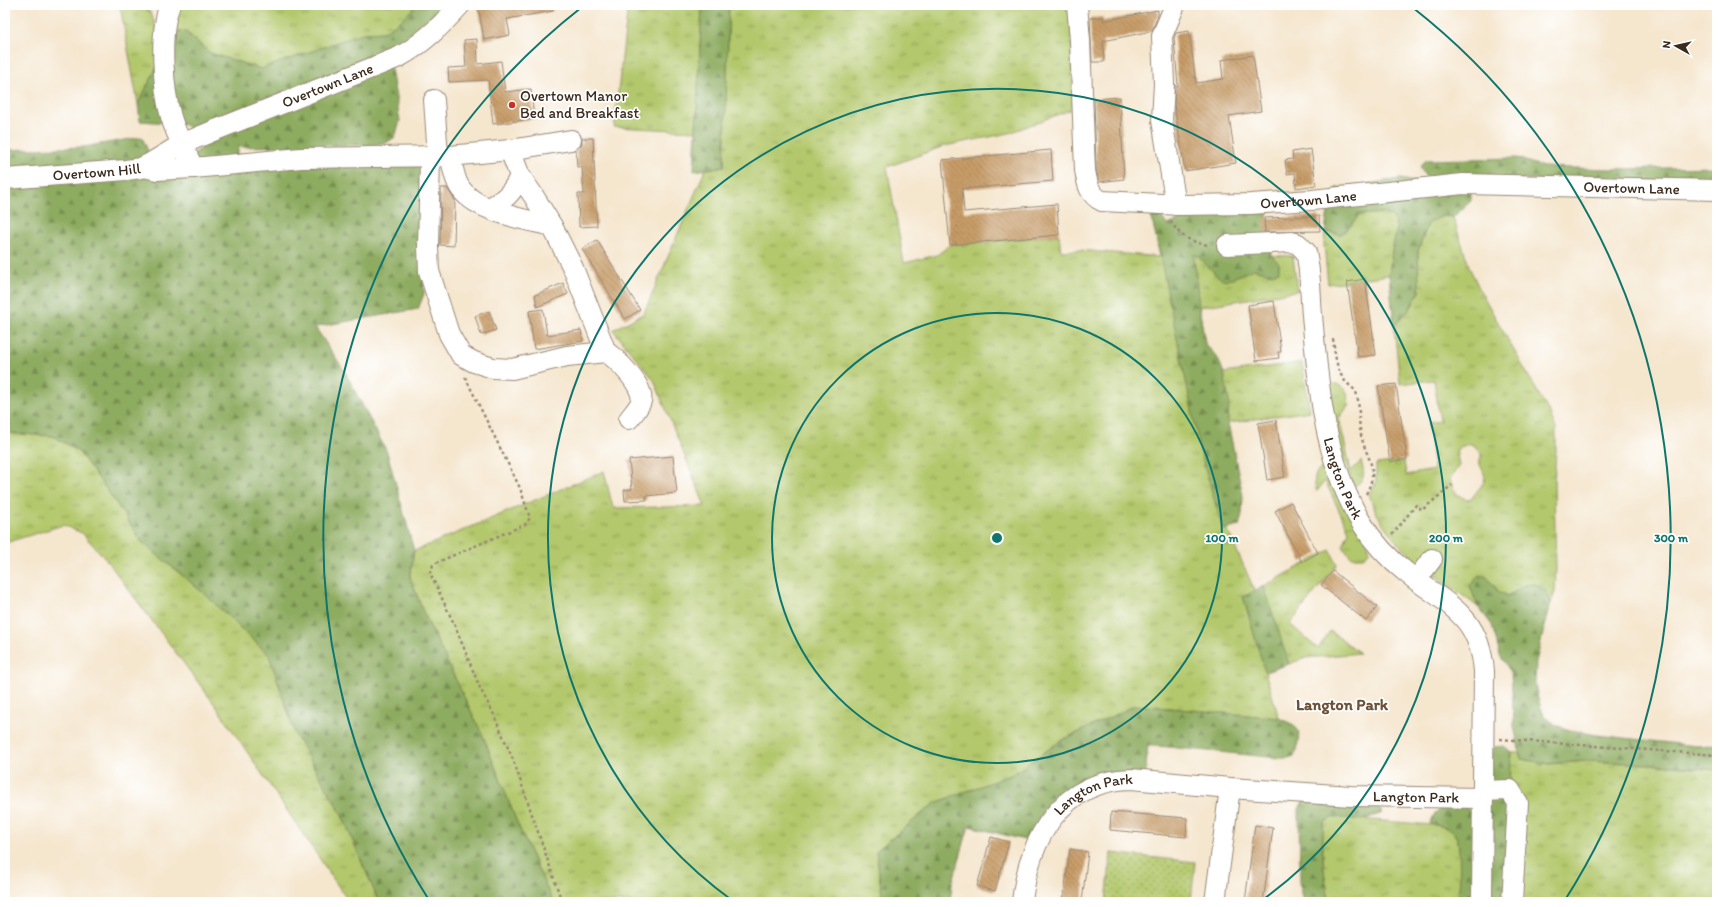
<svg xmlns="http://www.w3.org/2000/svg" width="1722" height="907" font-family="Itim,sans-serif">
  <style>
    .grass { fill: url(#grass-tufts); stroke: #777945; fill-rule: evenodd }
    .forest { fill: url(#forest-firs); stroke: #646b3f }
    .park { fill: url(#park-dots); stroke: #777945 }
    .building { fill: url(#building-back-hatch) }
    .lines { fill: none; stroke-linecap: round; stroke-linejoin: round }
    .minor-casing { stroke: #988876; stroke-width: 22 }
    .path { stroke: #988876; stroke-width: 2.5; stroke-dasharray: 3 3; stroke-linecap: butt }
    .minor { stroke: #fff; stroke-width: 20 }
    .ring { fill: none; stroke: #0f766e; stroke-width: 2 }
    .poi-dot { fill: #c8321e; stroke: #fff; stroke-width: 1.5 }
    .labels { text-anchor: middle; stroke-width: 3.5; stroke-linejoin: round; paint-order: stroke }
    .street-label { font-size: 15px; fill: #3b2a1e; stroke: #fff }
    .poi-label { font-size: 15px; fill: #3b2a1e; stroke: #fff; text-anchor: start }
    .neighbourhood-label { font-size: 16px; font-weight: bold; fill: #6c5238; stroke: #fff }
    .centre { fill: #0f766e; stroke: #fff; stroke-width: 2 }
    .ring-label { font-size: 12px; text-anchor: middle; font-weight: bold; fill: #0f766e; stroke: #fff; stroke-width: 3.5; stroke-linejoin: round; paint-order: stroke }
  </style>
  <defs>
    <pattern id="grass-tufts" width="24" height="20" patternUnits="userSpaceOnUse"><rect width="24" height="20" fill="#b3c86c"/><path d="M3 7l-1-3M5 7V3M7 7l1-3M15 17l-1-3M17 17v-4M19 17l1-3" fill="none" stroke="#93a358"/></pattern>
    <pattern id="forest-firs" width="22" height="20" patternUnits="userSpaceOnUse"><rect width="22" height="20" fill="#8eac60"/><path d="M5 1l3.5 6h-7zM16 11l3.5 6h-7z" fill="#758c4f"/></pattern>
    <pattern id="park-dots" width="8" height="8" patternUnits="userSpaceOnUse"><rect width="8" height="8" fill="#b3c86c"/><path d="M2 2h.1M6 6h.1" fill="none" stroke="#93a358" stroke-width="1.8" stroke-linecap="round"/></pattern>
    <pattern id="building-back-hatch" width="6" height="6" patternUnits="userSpaceOnUse"><rect width="6" height="6" fill="#c79c67"/><path d="M-1 5l2 2M0 0l6 6M5-1l2 2" fill="none" stroke="#a37f54"/></pattern>
  </defs>
  <rect width="100%" height="100%" fill="#fff"/>
  <filter id="ink" filterUnits="userSpaceOnUse"><feTurbulence type="fractalNoise" baseFrequency=".025" numOctaves="2"/><feDisplacementMap in="SourceGraphic" scale="8" xChannelSelector="R" yChannelSelector="G"/><feConvolveMatrix kernelMatrix="1 2 1 2 8 2 1 2 1" color-interpolation-filters="sRGB"/></filter>
  <filter id="wash" filterUnits="userSpaceOnUse"><feTurbulence type="fractalNoise" baseFrequency=".012" numOctaves="4" result="noise"/><feDisplacementMap in="SourceGraphic" scale="16" xChannelSelector="R" yChannelSelector="G"/><feGaussianBlur stdDeviation="0.9" result="paint"/><feColorMatrix in="noise" values="0 0 0 0 0 0 0 0 0 0 0 0 0 0 0 0 0 1.4 0 .05"/><feComposite in="paint" operator="in"/></filter>
  <g filter="url(#wash)">
    <rect width="100%" height="100%" fill="#f5e6ce"/>
    <!-- grass -->
    <path class="grass" d="M135,5L143,7L151,13L156,27L159,64L138,104L120,6Z
      M174,5H417L400,21L384,32L363,33L261,69L210,53L185,31L168,44Z
      M628,5H702L696,131L614,127Z
      M729,5H865L871,7L886,5H1071L1073,98L1070,110L1009,133L944,146L887,167L904,263L937,255L950,245L1059,235L1061,251L1080,250L1160,257L1151,213L1161,216L1172,234L1249,255L1293,256L1297,291L1199,307L1210,375L1302,362L1310,411L1209,426L1227,529L1255,591L1330,550L1337,564L1290,624L1318,649L1330,631L1360,653L1306,658L1265,672L1279,718L1136,705L1062,740L1013,774L935,803L876,851L883,902H553L518,825L483,736L424,614L410,577L414,551L604,471L613,508L705,506L654,380L613,330L644,313L705,170L724,166Z
      M1384,213L1393,217L1397,229L1392,251L1389,275L1328,284L1324,245L1325,232L1342,234L1360,215Z
      M1441,216L1453,217L1470,269L1481,292L1550,414L1556,429V450L1554,486L1556,570L1555,592L1551,603L1546,591L1525,585L1508,596L1499,592L1486,576L1470,586L1478,607C1438,576 1384,546 1369,494L1376,482V464L1404,461L1406,475L1434,470L1428,423L1440,421L1434,380L1400,384L1394,326L1410,309L1419,292L1418,251L1428,223ZM1471,444C1479,448 1484,453 1479,463C1486,476 1488,479 1477,491C1474,495 1473,498 1468,500C1457,496 1453,490 1450,479L1459,465L1456,450L1465,445Z
      M1333,384H1339L1347,392L1349,405L1339,418L1351,471L1361,461C1364,473 1367,479 1354,486L1335,438L1329,389L1330,386Z
      M5,433L53,436L78,451L108,491L142,542L207,596L269,655L296,736L341,813L379,902H349L218,709L105,558L82,533L63,525L5,543Z
      M1324,467L1328,470L1369,547V552L1363,557H1351L1343,546L1349,531L1325,481L1317,491C1313,481 1313,472 1324,467Z
      M1511,752H1519L1521,759L1549,764L1587,761L1648,764L1717,770V902H1508Z
      M1334,817L1434,825C1442,826 1451,828 1456,835C1462,846 1459,888 1459,902H1330C1323,875 1321,850 1324,822Z"/>
    <!-- forest -->
    <path class="forest" d="M417,5H451L432,25L388,52L400,121L395,137L386,143L368,145L238,147V162H422L424,294L418,309L315,327L344,370L387,452L414,551L410,577L424,614L483,736L518,825L553,902H379L341,813L296,736L269,655L207,596L142,542L108,491L78,451L53,436L5,433V150L83,147L142,137L148,151L147,157L177,165L212,141L183,124L140,121L138,104L175,32L185,31L210,53L261,69L363,33L384,32L400,21Z
      M702,5H729L724,166L694,171Z
      M1517,158L1543,167L1612,169L1717,167V183L1445,178L1425,176L1420,167L1426,160Z
      M1401,179L1454,190L1471,191V201L1453,217L1441,216L1428,224L1418,251L1419,292L1410,309L1394,326L1389,275L1392,251L1397,229L1393,217L1384,213L1360,215L1342,234L1325,232L1329,204L1336,188Z
      M1267,211L1271,255L1279,263V271L1272,274L1254,269L1225,281C1213,275 1206,261 1194,254L1199,307L1205,344L1217,357L1224,373L1229,402L1228,423L1243,496L1242,514L1239,526L1223,530L1201,454L1151,213L1161,216L1167,225L1188,217Z
      M1478,576H1486L1499,592L1508,596L1525,585L1535,584L1546,591L1551,603L1541,641L1536,662L1535,683L1538,699L1544,716L1556,725L1570,730L1597,735L1697,746L1710,745L1717,743V770L1648,764L1587,761L1549,764L1521,759L1514,726L1511,672L1500,656L1492,625L1478,607L1470,586Z
      M1264,586L1289,664L1265,672L1243,597Z
      M1136,705L1279,718L1294,725L1299,732L1297,751L1294,756L1288,758H1279L1148,745L1145,779L1095,781L1029,841L969,826L952,884L950,902H883L876,851L935,803L1013,774L1062,740Z
      M1504,746L1511,752L1508,902H1489L1486,764L1494,747Z
      M1306,794L1370,799L1383,813L1362,820L1334,817L1324,822C1321,850 1323,875 1330,902H1304L1300,884L1299,809Z
      M1453,800L1462,801L1474,817L1473,902H1459C1459,889 1462,843 1455,834C1448,827 1439,825 1430,824L1435,813Z"/>
    <!-- park -->
    <path class="park" d="M1111,853L1195,862L1191,902H1106Z"/>
    <g id="blocks">
      <!-- building -->
      <path class="building" d="M478,5H552L553,11L507,19L510,35L484,40Z
        M1158,10V15L1152,31L1103,41L1104,62H1092L1090,18L1103,17V21Z
        M1189,31L1196,83L1223,79L1221,60L1253,55L1261,111L1229,116L1236,163L1185,171L1174,104L1175,86H1178L1174,38L1176,33Z
        M477,39L478,64L501,61L505,92L531,89L534,119L493,124L488,80L449,82L448,68L466,67L464,40Z
        M1120,97L1124,179L1099,182L1096,169L1094,99Z
        M582,138H593L597,226L579,227L578,194H584L582,167H577L576,150L582,144Z
        M1311,149L1316,185L1296,188L1295,173L1287,174L1285,160L1293,159L1292,152Z
        M1051,150L1053,181L962,189L964,212L1057,204L1059,235L950,245L942,160Z
        M441,188H447L455,200L454,246L440,245Z
        M1319,216L1320,231L1265,232L1264,218Z
        M597,240L640,310L625,319L582,249Z
        M1365,279L1376,355L1358,357L1347,282Z
        M563,283L568,294L537,307L535,295Z
        M1274,301L1281,352H1278L1279,358L1256,361L1248,305Z
        M543,309L547,335L581,330L583,341L534,349L529,311Z
        M489,311L496,330L481,335L475,316Z
        M1396,384L1407,459L1390,462L1378,386Z
        M1276,420L1285,477L1267,480L1258,423Z
        M673,456L677,493L646,496L647,500L625,501L624,490L632,489L629,460Z
        M1291,502L1318,553L1302,562L1275,511Z
        M1333,571L1377,607L1366,621L1321,585Z
        M1111,812L1187,818L1186,837L1110,830Z
        M1255,825L1273,828L1263,902H1245Z
        M991,837L1009,842L995,891L977,886Z
        M1070,849L1088,852L1082,902H1063Z"/>
    </g>
  </g>
  <g filter="url(#ink)">
    <use href="#blocks" fill-opacity="0" stroke="#988876" stroke-width="1"/>
    <g class="lines">
      <!-- minor casing -->
      <g class="minor-casing">
        <g id="minor">
          <path d="M170,5C159,31 163,90 171,117C176,135 186,151 193,168L301,158L450,156L510,150L571,140"/>
          <path id="s1" d="M1077,5L1080,40L1085,170C1087,183 1089,195 1102,201L1181,205L1251,204L1312,200L1463,184L1717,190"/>
          <path d="M1175,5L1162,36L1164,84L1162,120L1176,205"/>
          <path d="M434,100L438,156"/>
          <path d="M510,150L520,176L533,195L552,226L573,268L606,352"/>
          <path d="M430,156L428,247L429,271L449,334L461,355L474,362L493,368L512,369L567,356L606,352C617,359 645,387 641,401C640,406 633,414 629,419"/>
          <path d="M450,156C453,166 454,178 459,186C474,212 525,219 552,226"/>
          <path d="M144,167L157,170L193,168"/>
          <path id="s2" d="M5,179L126,170L141,168L149,164L182,144L213,131L399,57C423,44 442,25 460,5"/>
          <path d="M489,208C505,200 513,192 520,176"/>
          <path id="s3" d="M1227,245L1292,242L1298,244L1306,252C1311,273 1310,294 1312,315C1318,385 1324,460 1361,522C1373,542 1389,559 1407,573C1447,605 1479,614 1484,671L1482,902"/>
          <path d="M1416,580L1432,559"/>
          <path d="M1482,791L1510,790L1518,803L1512,902"/>
          <path id="s4" d="M1022,902C1029,839 1060,781 1131,779L1230,788L1351,796L1482,798"/>
          <path d="M1215,902L1230,788"/>
        </g>
      </g>
      <!-- path -->
      <path class="path" d="M1171,221C1178,236 1194,244 1210,245
        M1333,339C1335,353 1336,370 1345,381C1349,386 1355,388 1357,395C1360,408 1358,422 1361,435C1367,461 1380,467 1366,494
        M465,377L520,488L530,518L526,524L438,562L433,565L430,573L455,626L480,688L494,715L514,762L562,902
        M1392,535L1416,505L1422,510L1452,485
        M1500,739L1717,755"/>
      <!-- minor -->
      <use href="#minor" class="minor"/>
    </g>
  </g>
  <!-- distance rings -->
  <g class="ring">
    <circle cx="997" cy="538" r="225"/>
    <path d="M733 901A449 449 0 1 1 1261 901"/>
    <path d="M429 900A674 674 0 0 1 582 7M1412 7A674 674 0 0 1 1565 900"/>
  </g>
  <!-- markers -->
  <circle class="poi-dot" cx="512" cy="105" r="4"/>
  <g class="labels">
    <!-- street labels -->
    <g class="street-label">
      <text dy="5" stroke="none"><textPath href="#s2" startOffset="341">Overtown Lane</textPath></text>
      <text dy="5" stroke="none"><textPath href="#s2" startOffset="92">Overtown Hill</textPath></text>
      <text dy="5" stroke="none"><textPath href="#s1" startOffset="733">Overtown Lane</textPath></text>
      <text dy="5" stroke="none"><textPath href="#s1" startOffset="409">Overtown Lane</textPath></text>
      <text dy="5" stroke="none"><textPath href="#s3" startOffset="313">Langton Park</textPath></text>
      <text dy="5" stroke="none"><textPath href="#s4" startOffset="467">Langton Park</textPath></text>
      <text dy="5" stroke="none"><textPath href="#s4" startOffset="140">Langton Park</textPath></text>
    </g>
    <!-- poi labels -->
    <g class="poi-label">
      <text x="520" y="101">Overtown Manor<tspan x="520" dy="17">Bed and Breakfast</tspan></text>
    </g>
    <!-- neighbourhood labels -->
    <g class="neighbourhood-label">
      <text x="1342" y="710">Langton Park</text>
    </g>
  </g>
  <circle cx="997" cy="538" r="6" class="centre"/>
  <g class="ring-label">
    <text x="1222" y="542">100 m</text>
    <text x="1446" y="542">200 m</text>
    <text x="1671" y="542">300 m</text>
  </g>
  <!-- margin -->
  <rect width="1722" height="907" fill="none" stroke="#fff" stroke-width="20"/>
  <!-- north arrow -->
  <g transform="translate(1676 46) rotate(278)" stroke="#ffffff" stroke-width="3" paint-order="stroke">
  <path d="M0-3L7 15L0 10L-7 15Z" fill="#3b2a1e"/>
  <text y="-6" font-size="11" font-weight="bold" text-anchor="middle" fill="#3b2a1e">N</text>
  </g>
</svg>
